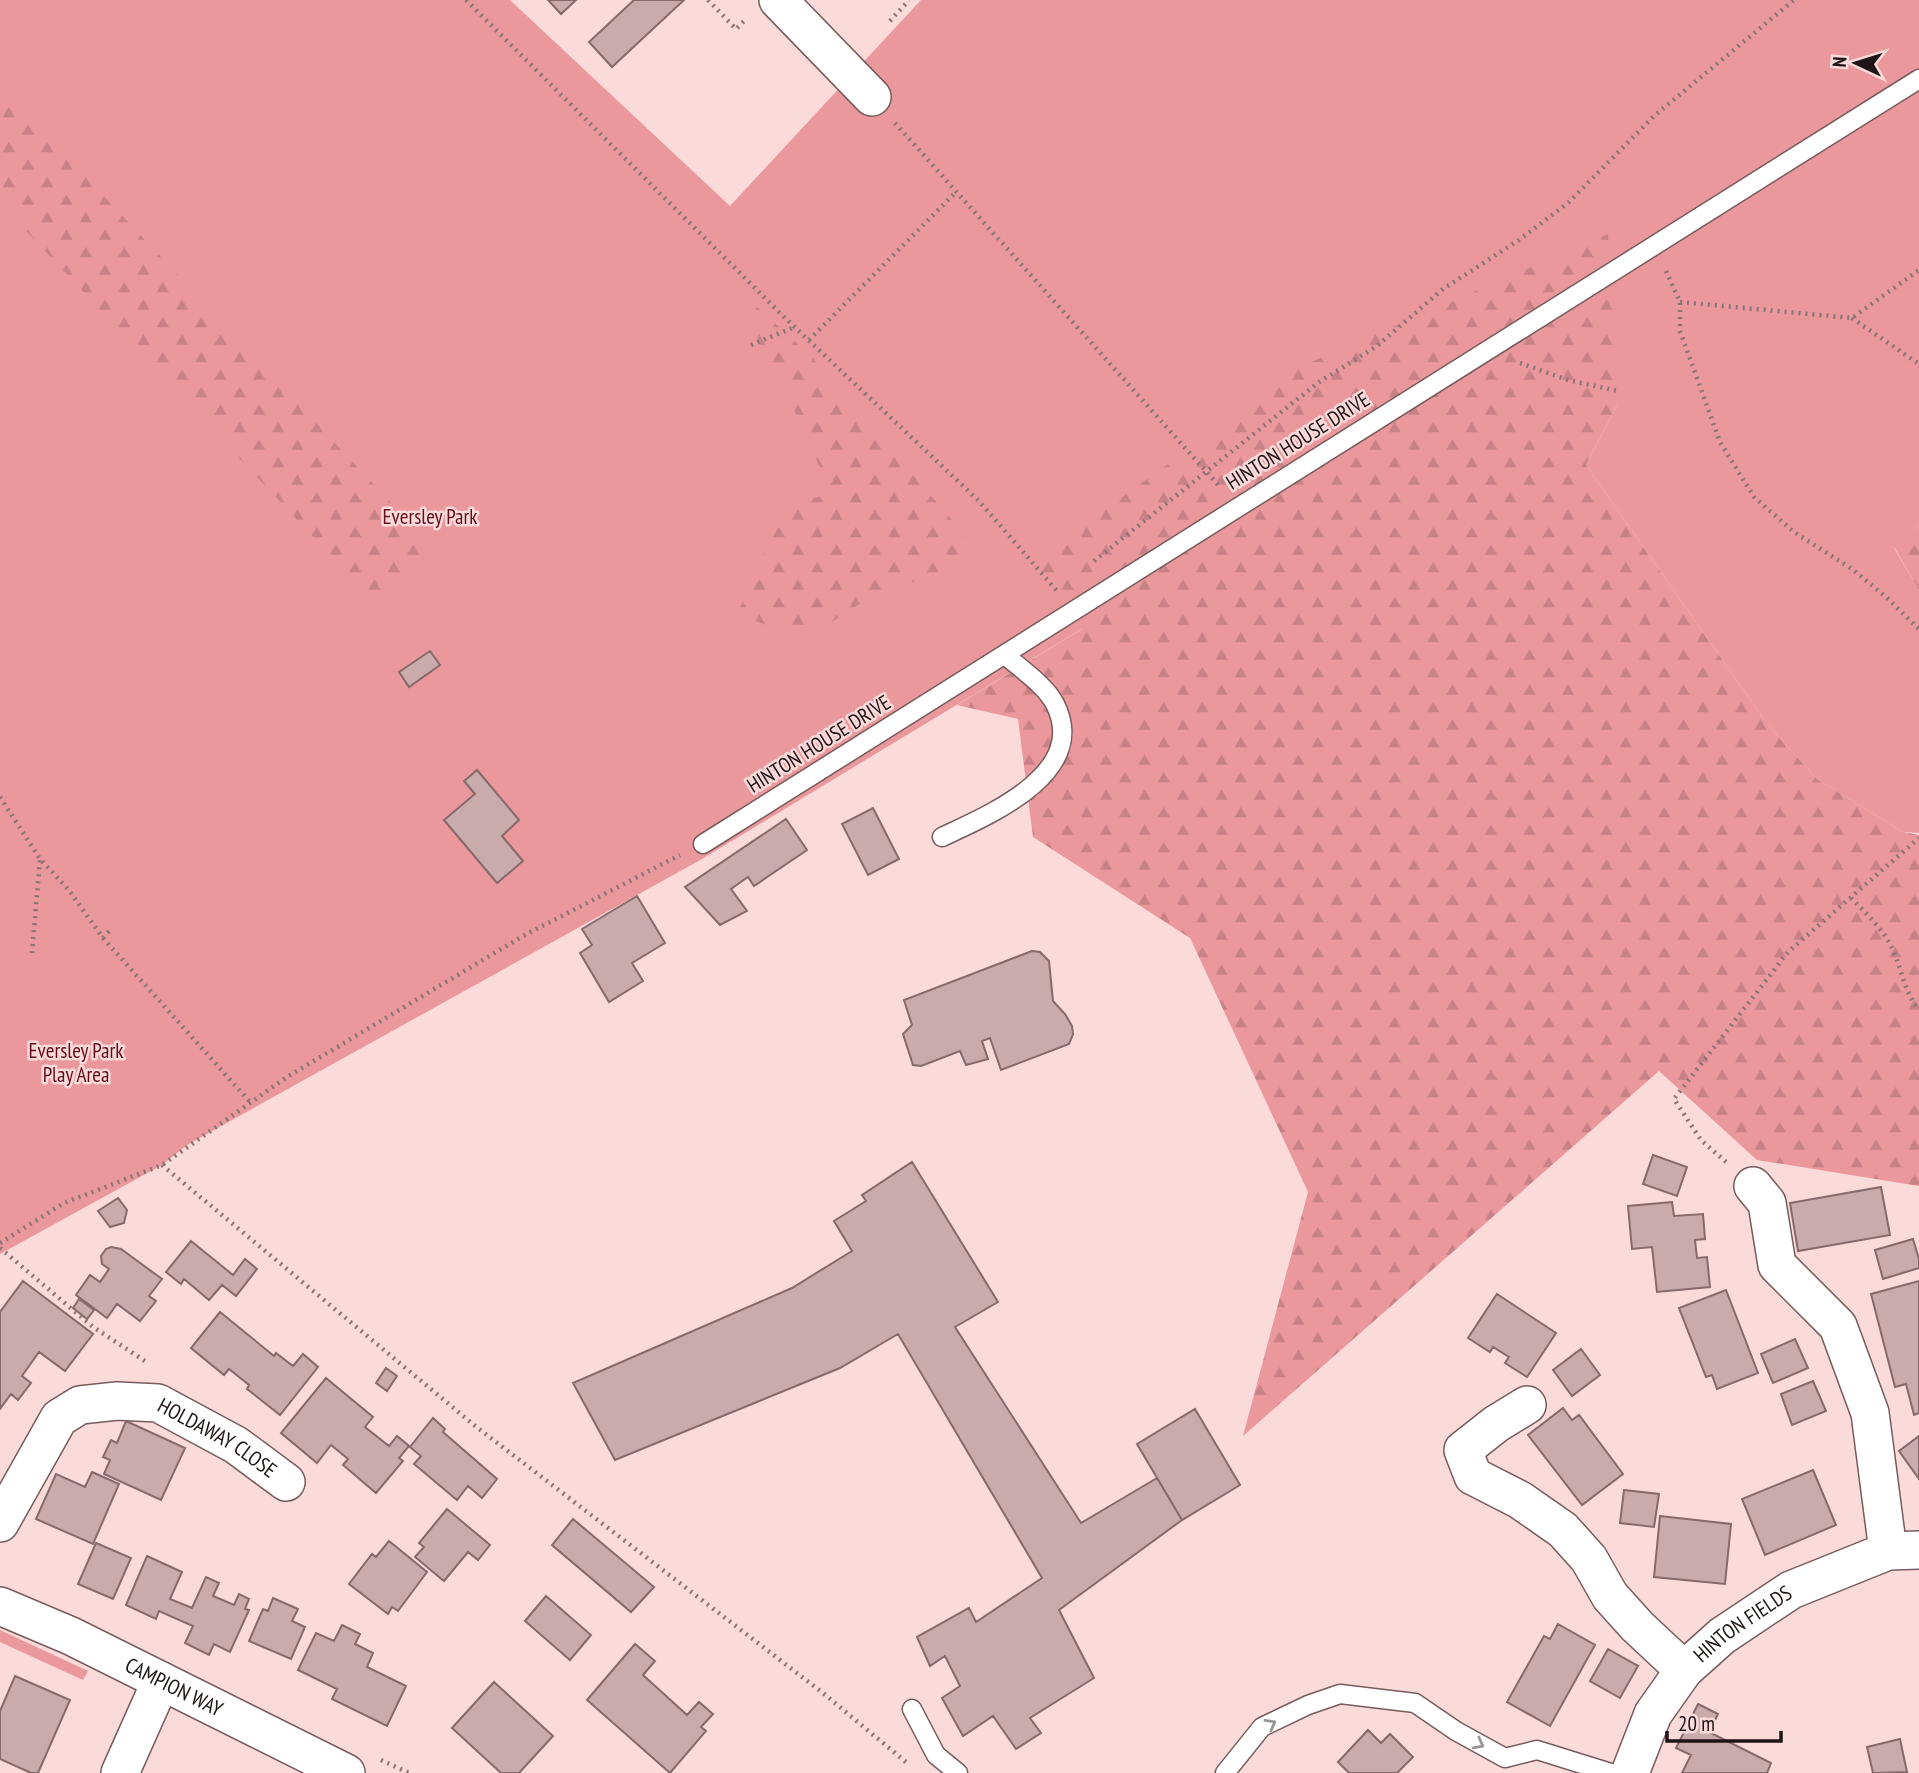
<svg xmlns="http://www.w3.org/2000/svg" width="1919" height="1773" font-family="'PT Sans Narrow',sans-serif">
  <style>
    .green { fill: #ea989c }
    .forest { fill: url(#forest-firs) }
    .building { fill: #caabab; stroke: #86696a; stroke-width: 2 }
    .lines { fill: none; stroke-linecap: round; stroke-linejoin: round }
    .service-casing { stroke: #775b5c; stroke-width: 21 }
    .minor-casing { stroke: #775b5c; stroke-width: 40 }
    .path { stroke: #8a7474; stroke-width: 4.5; stroke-dasharray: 2 5; stroke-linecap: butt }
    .service { stroke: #fff; stroke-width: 18 }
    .minor { stroke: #fff; stroke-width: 37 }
    .oneway { stroke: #9b9696 }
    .labels { text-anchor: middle; stroke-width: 5; stroke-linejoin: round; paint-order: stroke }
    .street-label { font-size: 21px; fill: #201515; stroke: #fbdada }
    .park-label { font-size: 21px; fill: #650d1f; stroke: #fbdada }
  </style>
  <defs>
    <pattern id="forest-firs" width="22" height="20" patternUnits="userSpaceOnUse" patternTransform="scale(1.75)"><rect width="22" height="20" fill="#ea989c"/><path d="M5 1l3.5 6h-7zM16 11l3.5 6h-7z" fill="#c88286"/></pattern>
  </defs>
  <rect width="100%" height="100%" fill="#fbdada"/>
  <!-- green -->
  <path class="green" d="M0,0H510L730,206L921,0H1919V526L1894,548L1919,590V833L1903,832L1817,779L1768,725L1586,465L1618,403L1100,618L702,859L187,1145L162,1165L0,1254Z
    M0,1630L88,1671L83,1680L0,1642Z"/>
  <!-- forest -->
  <path class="forest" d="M0,85L435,550L373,601L0,203Z
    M1608,234L1618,403L1586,465L1768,725L1817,779L1903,832L1919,835V1186L1757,1160L1659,1071L1243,1436L1308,1192L1190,938L1033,837L1018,719L957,705L1082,629L1036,567L1043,555L1302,366Z
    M757,307L812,357L981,554L858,605L804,641L737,613L763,562L774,504L832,495L795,412L749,323Z
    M1919,526V590L1894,547Z"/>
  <!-- building -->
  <path class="building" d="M548,0H576L561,14Z
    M634,0H684L612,67L589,42Z
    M430,651L440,665L409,687L399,672Z
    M477,770L519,820L502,836L523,861L497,883L444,820L475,794L464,781Z
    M873,808L899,859L868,875L842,824Z
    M786,819L807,850L754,886L748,877L731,889L747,911L720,925L685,887Z
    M637,896L665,943L632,963L643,981L609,1002L580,953L592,945L582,929Z
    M1032,951L1040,952L1049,961L1053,1001L1065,1014L1072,1026L1073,1034L1069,1044L1001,1070L990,1038L982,1041L988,1059L966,1065L960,1051L921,1066L913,1065L903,1034L912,1025L904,1000Z
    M1653,1155L1687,1167L1677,1196L1643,1184Z
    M912,1162L998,1302L955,1327L1081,1523L1157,1478L1182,1520L1059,1610L1094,1678L1030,1718L1041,1733L1016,1749L993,1716L963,1736L942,1698L960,1686L945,1656L930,1666L917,1637L969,1608L976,1622L1042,1578L898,1334L840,1368L615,1460L573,1383L792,1288L852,1251L834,1221L866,1201L862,1195Z
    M1881,1187L1890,1235L1798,1251L1790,1203Z
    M118,1198L127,1210L124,1223L110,1227L98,1211Z
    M1672,1202L1674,1216L1703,1214L1705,1239L1695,1240L1697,1258L1707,1257L1710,1287L1657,1292L1652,1247L1632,1249L1628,1206Z
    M1913,1239L1919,1259V1268L1883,1279L1875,1250Z
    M191,1241L233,1275L245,1259L257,1269L236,1296L222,1285L209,1300L184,1279L181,1284L166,1272Z
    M111,1247L121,1249L162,1279L149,1296L156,1301L140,1321L117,1304L107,1318L76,1295L90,1275L100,1282L109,1269L102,1264L101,1256L106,1249Z
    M23,1281L93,1334L65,1371L39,1352L22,1376L31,1383L18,1400L11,1394L0,1409V1312Z
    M1919,1281V1413L1914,1415L1906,1384L1895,1387L1871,1294Z
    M1726,1290L1758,1373L1717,1389L1712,1375L1706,1377L1679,1308Z
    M1497,1294L1556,1333L1527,1377L1505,1363L1509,1357L1493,1347L1490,1352L1468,1338Z
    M79,1299L94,1310L87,1319L73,1308Z
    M220,1312L274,1356L276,1353L293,1366L303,1354L318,1367L280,1415L247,1389L249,1385L229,1369L224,1375L191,1348Z
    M1795,1339L1808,1368L1773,1383L1761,1354Z
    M1581,1349L1600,1375L1572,1396L1553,1370Z
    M386,1368L397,1376L387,1391L376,1383Z
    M326,1378L373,1417L365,1427L389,1446L397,1436L409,1446L399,1458L403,1461L376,1493L343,1465L348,1459L331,1445L317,1463L281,1433Z
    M1813,1381L1826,1411L1792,1425L1781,1394Z
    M1563,1408L1572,1420L1579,1415L1623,1474L1582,1505L1528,1435Z
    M1195,1409L1240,1485L1182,1520L1137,1444Z
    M433,1418L445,1429L443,1432L497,1479L482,1498L468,1486L457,1500L414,1464L421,1456L410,1447Z
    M126,1421L185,1448L161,1500L104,1474L110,1460L103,1457L111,1440L117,1443Z
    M1919,1436V1479L1899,1451Z
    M1813,1470L1836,1525L1765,1555L1742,1499Z
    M92,1472L119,1484L93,1544L36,1519L56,1474L85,1487Z
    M1624,1490L1659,1494L1654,1527L1620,1523Z
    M447,1509L490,1545L478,1560L468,1552L444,1581L415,1557L424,1547L419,1543Z
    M1660,1516L1731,1524L1725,1584L1654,1577Z
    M573,1519L654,1587L631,1612L552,1545Z
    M389,1541L427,1572L398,1611L392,1607L388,1614L349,1584L372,1554L376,1557Z
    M96,1543L131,1558L113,1599L78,1584Z
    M147,1556L182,1572L170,1599L192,1608L206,1577L219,1583L213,1596L234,1605L239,1594L249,1599L245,1609L249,1610L230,1652L214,1644L209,1655L185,1643L193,1626L159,1611L156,1619L126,1605Z
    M546,1596L591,1635L570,1660L525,1621Z
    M273,1598L298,1609L292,1621L305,1627L291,1659L249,1641L263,1609L268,1611Z
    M1558,1624L1595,1645L1550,1726L1507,1702L1544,1636L1550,1639Z
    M342,1625L360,1634L355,1644L373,1653L367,1667L406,1686L387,1726L332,1699L337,1689L298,1670L316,1633L334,1641Z
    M635,1644L655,1661L643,1675L687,1715L699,1702L713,1714L701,1727L706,1731L670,1773L587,1700Z
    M1608,1649L1638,1666L1620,1698L1590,1681Z
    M15,1676L70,1700L38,1773H31L0,1759V1711Z
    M494,1682L553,1736L519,1773H501L452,1728Z
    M1698,1704L1718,1714L1709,1732L1771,1763L1767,1773H1682L1691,1755L1676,1748Z
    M1368,1730L1381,1743L1390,1734L1413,1757L1397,1773H1349L1338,1762Z
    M1900,1739L1907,1772L1873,1773L1867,1747Z"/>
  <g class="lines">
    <!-- service casing -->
    <g class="service-casing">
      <path id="service" d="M942,837C989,815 1090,773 1055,704C1045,685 1021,669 1005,655
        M703,844L1919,79
        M912,1709L936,1755L958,1773
        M1225,1773L1262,1727L1308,1705L1340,1694L1415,1703L1456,1731L1505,1758L1537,1750L1611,1773"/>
    </g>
    <!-- minor casing -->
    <g class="minor-casing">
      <g id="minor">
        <path d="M778,0L872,97"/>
        <path d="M1753,1186L1767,1203L1777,1265L1838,1326L1870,1413L1888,1551"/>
        <path d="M1527,1405L1496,1424L1463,1450L1473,1476L1520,1500L1563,1530L1589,1559L1610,1596L1637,1626L1684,1670"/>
        <path id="s1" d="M0,1523L59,1418L80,1405L117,1401L158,1403L236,1445L286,1482"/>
        <path id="s2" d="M0,1606L71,1636L346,1773"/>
        <path d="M120,1773L161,1681"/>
        <path id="s3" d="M1630,1773L1653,1714L1684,1670L1722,1636L1791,1590L1888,1551L1919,1550"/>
      </g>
    </g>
    <!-- path -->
    <path class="path" d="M466,0L784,317L979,501L1057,591
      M708,0L736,29L747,18
      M890,21L909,0
      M895,123L1220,487
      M1666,271L1680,302V331L1720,442L1754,497L1794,532L1852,569L1886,597L1919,629
      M1680,302L1852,318L1919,270
      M1852,318L1919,364
      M809,340L957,191
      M751,345L795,327
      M1520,363L1568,380L1618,391
      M1094,561L1319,382L1377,346L1443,289L1519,240L1569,202L1654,116L1794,0
      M0,797L40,859L68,889L103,938L251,1103
      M1851,898C1866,913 1884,930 1893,950C1903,973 1903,989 1919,1010
      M103,938L109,931
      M32,953L40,860
      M1726,1162L1701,1140L1674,1099L1788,952L1919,838
      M162,1165L474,1425L823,1693L907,1763
      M0,1243L64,1203L162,1165L287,1077L523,936L680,855
      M0,1248L93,1327L145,1361L146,1365
      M381,1760L409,1773"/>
    <!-- service -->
    <use href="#service" class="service"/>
    <!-- minor -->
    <use href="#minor" class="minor"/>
  </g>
  <!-- one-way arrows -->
  <defs><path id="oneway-chevron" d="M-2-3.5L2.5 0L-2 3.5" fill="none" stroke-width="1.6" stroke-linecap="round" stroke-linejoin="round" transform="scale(1.75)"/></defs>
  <g class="oneway">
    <use href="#oneway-chevron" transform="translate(1271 1724) rotate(-29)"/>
    <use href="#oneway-chevron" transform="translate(1479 1744) rotate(28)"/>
  </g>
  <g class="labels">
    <!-- street labels -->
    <g class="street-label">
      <text transform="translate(1298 441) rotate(-32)" y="7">HINTON HOUSE DRIVE</text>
      <text transform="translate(819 744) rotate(-32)" y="7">HINTON HOUSE DRIVE</text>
      <text dy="7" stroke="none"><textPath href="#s1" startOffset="292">HOLDAWAY CLOSE</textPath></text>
      <text dy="7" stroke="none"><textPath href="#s3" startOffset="192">HINTON FIELDS</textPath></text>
      <text dy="7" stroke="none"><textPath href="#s2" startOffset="192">CAMPION WAY</textPath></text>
    </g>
    <!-- park labels -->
    <g class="park-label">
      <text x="430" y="524">Eversley Park</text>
      <text x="76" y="1058">Eversley Park<tspan x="76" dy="24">Play Area</tspan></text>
    </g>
  </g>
  <!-- north arrow -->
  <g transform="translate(1856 63) rotate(274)" stroke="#fbdada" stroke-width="5" paint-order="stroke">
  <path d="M0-5L12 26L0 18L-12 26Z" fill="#201515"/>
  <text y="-10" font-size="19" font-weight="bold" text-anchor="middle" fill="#201515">N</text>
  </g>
  <!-- scale -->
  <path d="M1667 1731v10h114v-10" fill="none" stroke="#201515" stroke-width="3.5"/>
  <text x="1678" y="1731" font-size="21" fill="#201515" stroke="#fbdada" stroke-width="5" paint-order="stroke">20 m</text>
</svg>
